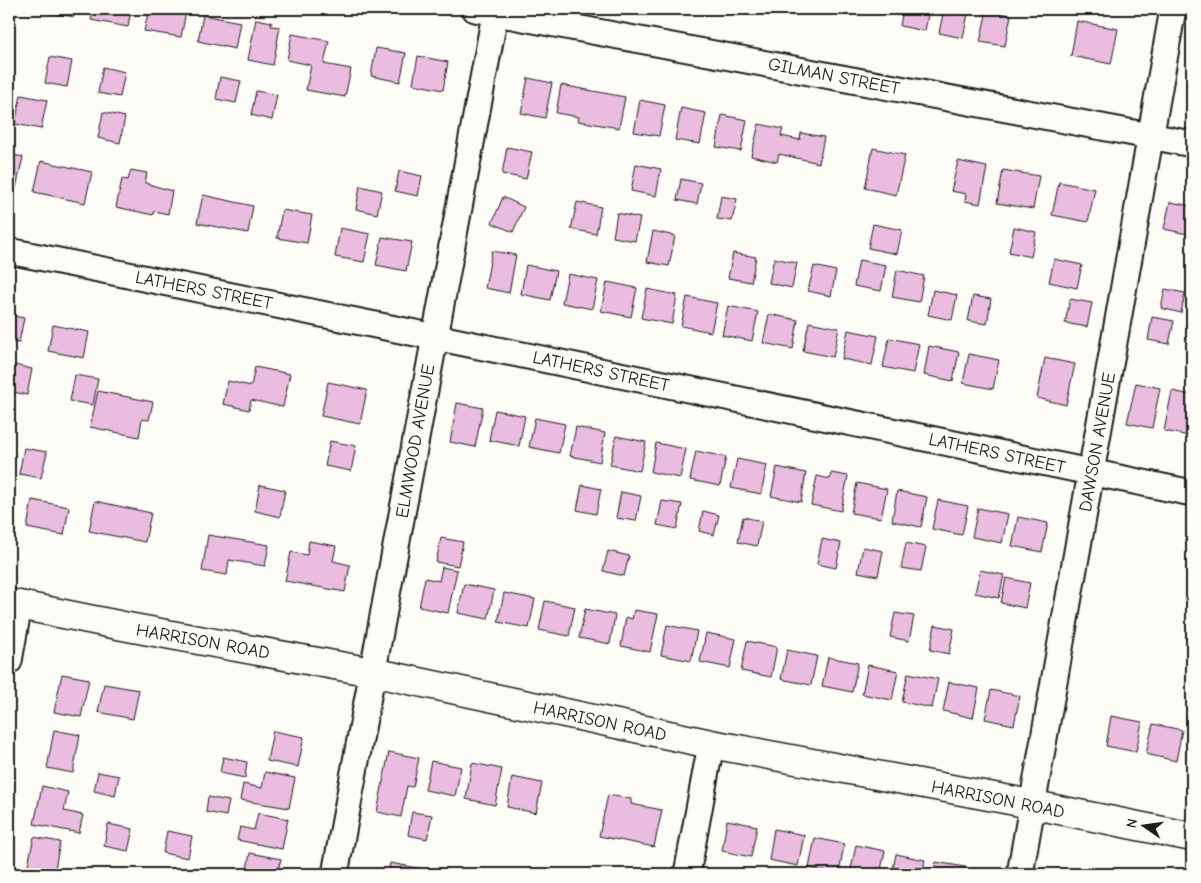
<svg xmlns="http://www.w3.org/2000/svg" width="1201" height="883" font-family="'Comic Neue',sans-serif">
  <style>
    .building { fill: #e9bce0; stroke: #1c1c1c }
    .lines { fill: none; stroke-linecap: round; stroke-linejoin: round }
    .minor-casing { stroke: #1c1c1c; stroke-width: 29 }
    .tertiary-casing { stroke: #1c1c1c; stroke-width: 31 }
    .minor { stroke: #fdfcf7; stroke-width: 25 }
    .tertiary { stroke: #fdfcf7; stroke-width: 28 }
    .labels { text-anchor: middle; stroke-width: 4.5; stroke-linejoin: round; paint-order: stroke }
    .street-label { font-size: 18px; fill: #1c1c1c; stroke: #fdfcf7 }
  </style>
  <rect width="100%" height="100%" fill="#fdfcf7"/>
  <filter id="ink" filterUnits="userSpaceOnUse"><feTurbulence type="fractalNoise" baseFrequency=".02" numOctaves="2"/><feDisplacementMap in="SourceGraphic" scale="10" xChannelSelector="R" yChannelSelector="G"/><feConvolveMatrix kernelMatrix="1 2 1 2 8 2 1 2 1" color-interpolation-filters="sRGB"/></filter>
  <g filter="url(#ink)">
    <!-- building -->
    <path class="building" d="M38,9H76L74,17L38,10Z
      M94,9H131L128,27L91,20Z
      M149,9H171L186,12L181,37L144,31Z
      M778,9H800L799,13Z
      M903,9H929L925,31L900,26Z
      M944,9H969L963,38L939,33Z
      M987,10L1011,15L1005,46L980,42Z
      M203,15L240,22L235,49L198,41Z
      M256,19L272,22L271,26L280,27L273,65L248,60Z
      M1077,21L1118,29L1111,64L1071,56Z
      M292,34L329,41L324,64L351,69L345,97L306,90L311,65L287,60Z
      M376,48L406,53L400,82L371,76Z
      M418,56L448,62L443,90L413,84Z
      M50,57L72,61L67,87L45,83Z
      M1192,58V86L1187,84Z
      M103,67L125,72L120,97L98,93Z
      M220,77L241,81L236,103L216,99Z
      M528,78L552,83L545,118L521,113Z
      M561,85L625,97L619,128L578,121L579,117L556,113Z
      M256,91L277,95L272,120L251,115Z
      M21,95L47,100L41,129L15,124Z
      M640,100L665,105L659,136L634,132Z
      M681,108L706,113L700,144L675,140Z
      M103,112L125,117L120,143L98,138Z
      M722,115L747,120L741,151L716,147Z
      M759,124L783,129L781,136L800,140L801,133L824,137L819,163L779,154L777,162L751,156Z
      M507,147L532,152L526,179L502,174Z
      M873,148L905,155L896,195L865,188Z
      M9,154L23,157L16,188L9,186Z
      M41,161L92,172L85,203L34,192Z
      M958,161L987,167L980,204L965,201L966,194L951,191Z
      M636,164L661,169L656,196L631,191Z
      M131,170L147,173L145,183L172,191L168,214L154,211L153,215L116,207L122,179L128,180Z
      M1003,170L1039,176L1033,209L997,203Z
      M399,171L422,176L418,196L395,191Z
      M681,179L701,183L697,204L677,200Z
      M1059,182L1095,189L1088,222L1052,215Z
      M360,186L382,191L377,214L356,209Z
      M203,195L253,206L248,233L197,223Z
      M721,196L737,199L732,221L717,219Z
      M503,197L524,207L513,232L492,223Z
      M577,202L601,207L596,234L571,229Z
      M1170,202L1192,206V235L1164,229Z
      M282,210L312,215L307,243L277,238Z
      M617,213L640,218L635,241L613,237Z
      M873,224L902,230L897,254L868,248Z
      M1014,227L1036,232L1031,257L1009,252Z
      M340,228L370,234L364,262L335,257Z
      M653,231L675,236L669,266L647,262Z
      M382,237L412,242L406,271L376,265Z
      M492,251L516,255L509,293L485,288Z
      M733,253L756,257L751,282L728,278Z
      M774,258L797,263L792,288L769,283Z
      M1054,259L1082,265L1077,288L1049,282Z
      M859,260L886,265L881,291L854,286Z
      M526,265L556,271L550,300L521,294Z
      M814,266L836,271L831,296L808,291Z
      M897,270L924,276L919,302L892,297Z
      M568,274L598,280L592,309L562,303Z
      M607,282L637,288L631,317L601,311Z
      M647,289L677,295L672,324L641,318Z
      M1165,289L1185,293L1181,313L1161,308Z
      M933,290L957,295L952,320L928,315Z
      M973,296L991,299L987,324L968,321Z
      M687,297L717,303L711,332L681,326Z
      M1070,299L1092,303L1087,327L1065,323Z
      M728,306L758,312L752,341L722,335Z
      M769,314L798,320L793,349L763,343Z
      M9,315L24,318L19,343L9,342Z
      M1152,317L1174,321L1169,344L1148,340Z
      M809,322L839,328L833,357L803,351Z
      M53,325L89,332L84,358L48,351Z
      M848,330L878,336L872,365L842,359Z
      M889,338L919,344L913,373L883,367Z
      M929,346L959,352L953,381L924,375Z
      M969,354L999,360L993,389L963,383Z
      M1045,358L1075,364L1066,405L1037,398Z
      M10,364L32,369L27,395L9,391Z
      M255,367L290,374L283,407L251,400L249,410L223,404L228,381L251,386Z
      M75,375L98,379L93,405L70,401Z
      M328,382L367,390L360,424L321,416Z
      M1136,383L1160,388L1152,428L1127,423Z
      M98,391L153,402L149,420L142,419L139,437L90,427Z
      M1172,391L1192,395V418L1189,436L1164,431Z
      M457,403L483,408L475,447L450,442Z
      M495,410L525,416L519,446L489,440Z
      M535,418L565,424L559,453L529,447Z
      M576,427L605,433L600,462L570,456Z
      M616,436L646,442L640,471L610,465Z
      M330,441L356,446L351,471L325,466Z
      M656,443L686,449L680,478L651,472Z
      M24,448L47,452L41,478L19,474Z
      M696,451L726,457L720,486L690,480Z
      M737,459L767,465L761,494L731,488Z
      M777,467L806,473L801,502L771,496Z
      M831,473L848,476L841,511L811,505L817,476L830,479Z
      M857,483L887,489L881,518L851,513Z
      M260,485L285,490L280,517L255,511Z
      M582,485L601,489L596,514L577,510Z
      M897,491L927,497L921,527L892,521Z
      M621,492L641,496L636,521L616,518Z
      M32,500L69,507L64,535L27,528Z
      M938,500L968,506L962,535L932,529Z
      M95,501L151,513L145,542L89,531Z
      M662,501L682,504L677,529L657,525Z
      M978,508L1008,514L1002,543L972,537Z
      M703,511L719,515L714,535L699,531Z
      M743,517L762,521L757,546L738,542Z
      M1018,517L1048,523L1042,552L1012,546Z
      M208,535L269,545L265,566L229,560L227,575L202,571Z
      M441,538L463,542L458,566L436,562Z
      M822,539L841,543L836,568L817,564Z
      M309,541L336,546L333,561L350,565L345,592L285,581L291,552L307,555Z
      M906,543L926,547L921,571L901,568Z
      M863,547L883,551L878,576L858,572Z
      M608,551L629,556L624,576L603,571Z
      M442,567L457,570L448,613L419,607L425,578L439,581Z
      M980,570L1004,575L999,598L975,593Z
      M1006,578L1030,583L1025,608L1001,603Z
      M464,584L494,590L488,619L458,613Z
      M504,593L535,599L529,628L498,622Z
      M545,601L575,607L569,636L539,630Z
      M585,609L615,615L610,644L579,638Z
      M634,610L658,614L650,652L621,646L626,617L632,619Z
      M895,613L914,616L909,641L890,637Z
      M667,625L697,631L691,661L661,655Z
      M935,625L954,629L949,654L930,650Z
      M706,633L736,639L730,668L700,662Z
      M747,641L777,647L771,677L741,671Z
      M787,650L817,656L811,685L781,679Z
      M828,657L858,663L852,692L822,686Z
      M868,665L898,671L892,700L862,694Z
      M908,673L938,679L932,708L902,702Z
      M62,674L89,679L81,717L54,712Z
      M949,682L979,688L973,718L943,711Z
      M104,684L139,690L133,719L98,712Z
      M991,690L1020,696L1014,725L985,719Z
      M1111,716L1142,722L1136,752L1106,746Z
      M1153,724L1182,730L1176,761L1146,754Z
      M54,730L80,735L73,773L47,768Z
      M273,731L304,737L298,767L267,761Z
      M1192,733V763L1186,762Z
      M389,752L419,758L413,787L407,786L401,817L377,812Z
      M223,757L247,762L245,778L220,773Z
      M431,761L461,767L455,796L425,790Z
      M472,763L502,769L495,805L466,799Z
      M98,772L119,776L115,796L94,791Z
      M265,772L295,778L289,808L240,800L243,784L262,788Z
      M512,777L542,783L536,813L507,807Z
      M42,786L68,792L64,811L83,815L79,833L34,824Z
      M608,795L631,799V804L662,810L654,847L599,836Z
      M208,797L229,801L226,816L206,812Z
      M412,812L432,815L427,839L408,835Z
      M258,813L288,819L282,849L237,840L240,827L254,830Z
      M727,820L757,826L751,857L722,851Z
      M108,824L133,829L128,851L104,846Z
      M774,829L804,835L798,866L769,860Z
      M167,831L192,836L188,858L163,853Z
      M34,837L60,842L54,874H26Z
      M815,838L844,844L839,874L809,868Z
      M856,845L885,851L880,874H850Z
      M250,853L281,859L277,874H246Z
      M896,854L925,860L922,874H892Z
      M936,862L965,867L964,874H933Z
      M390,863L423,869L422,874H388Z"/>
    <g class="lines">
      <!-- minor casing -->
      <g class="minor-casing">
        <path id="minor" d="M475,9L1192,144
          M9,251L435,337L1192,493
          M9,661L19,605
          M335,874L496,9
          M687,874L711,744
          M1020,874L1173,9"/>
      </g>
      <!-- tertiary casing -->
      <g class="tertiary-casing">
        <path id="tertiary" d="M9,603L128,627L372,672L711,744L1010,800L1192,837"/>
      </g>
      <!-- minor -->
      <use href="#minor" class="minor"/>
      <!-- tertiary -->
      <use href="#tertiary" class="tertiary"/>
    </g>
  </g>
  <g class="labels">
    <!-- street labels -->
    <g class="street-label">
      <text transform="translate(834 76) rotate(11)" y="6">GILMAN STREET</text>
      <text transform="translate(204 290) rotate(11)" y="6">LATHERS STREET</text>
      <text transform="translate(601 371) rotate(12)" y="6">LATHERS STREET</text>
      <text transform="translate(415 441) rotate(-80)" y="6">ELMWOOD AVENUE</text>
      <text transform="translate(1097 442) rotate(-80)" y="6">DAWSON AVENUE</text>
      <text transform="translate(997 453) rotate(12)" y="6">LATHERS STREET</text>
      <text transform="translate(203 641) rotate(10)" y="6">HARRISON ROAD</text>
      <text transform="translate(600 721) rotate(12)" y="6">HARRISON ROAD</text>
      <text transform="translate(998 799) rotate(11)" y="6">HARRISON ROAD</text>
    </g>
  </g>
  <!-- margin -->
  <rect width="1201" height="883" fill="none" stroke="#fdfcf7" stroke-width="30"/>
  <rect x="15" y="15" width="1171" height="853" fill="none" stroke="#1c1c1c" stroke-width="2" filter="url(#ink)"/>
  <!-- north arrow -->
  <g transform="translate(1144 826) rotate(283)" stroke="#fdfcf7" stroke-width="4" paint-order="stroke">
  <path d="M0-4L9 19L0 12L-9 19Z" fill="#1c1c1c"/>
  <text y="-8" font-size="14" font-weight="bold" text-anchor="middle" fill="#1c1c1c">N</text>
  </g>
</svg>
